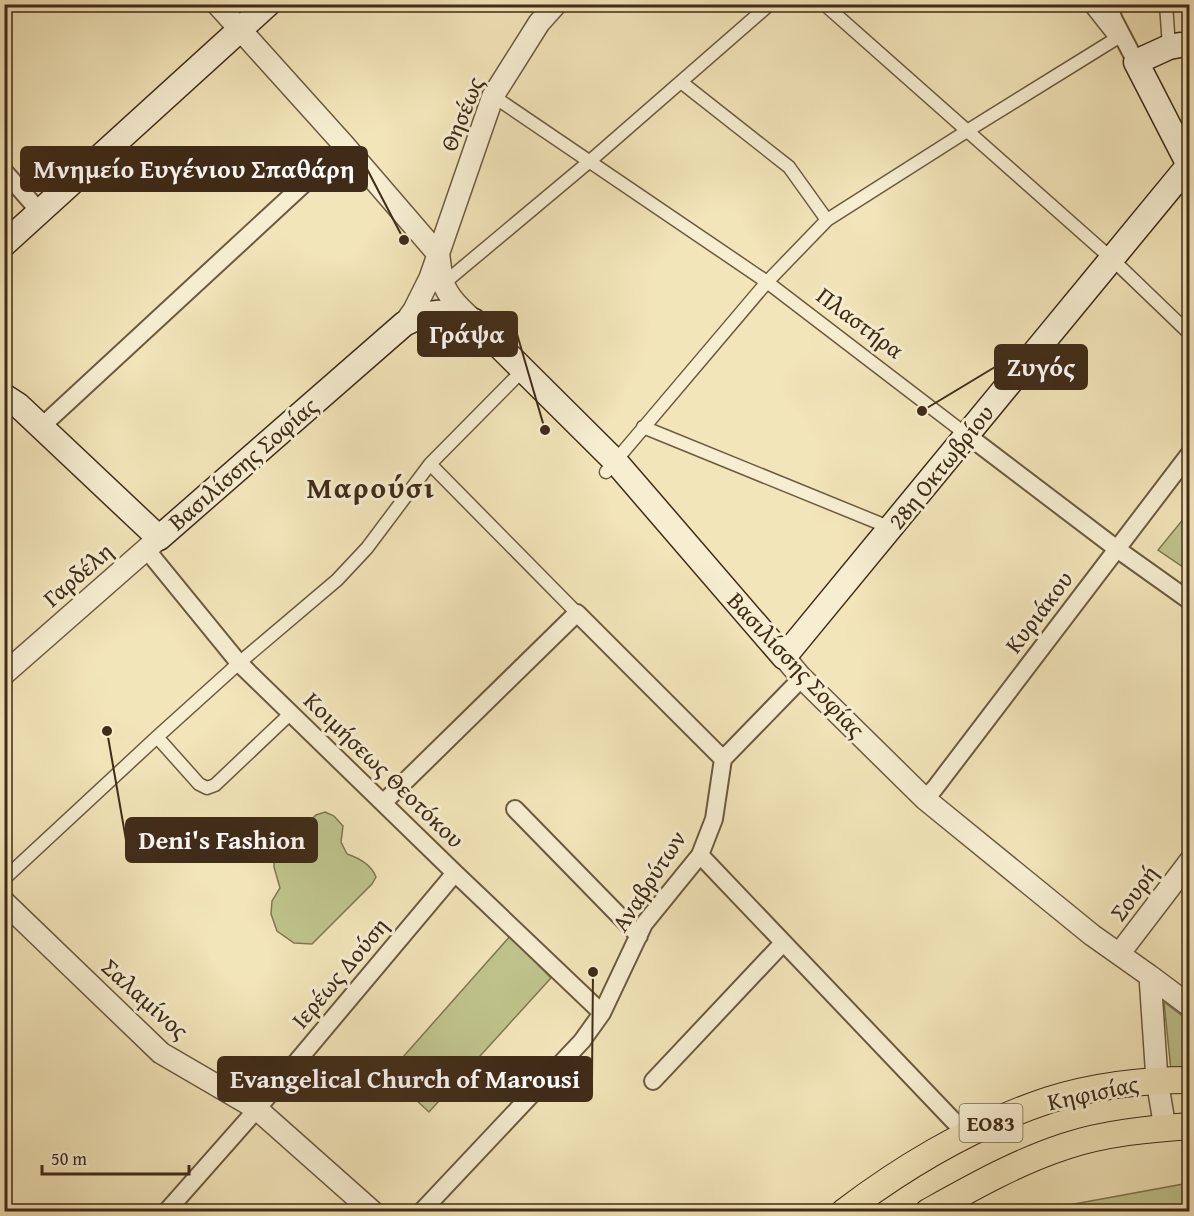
<svg xmlns="http://www.w3.org/2000/svg" width="1194" height="1216" font-family="'Gentium Book Plus',serif">
  <style>
    .green { fill: #bfc38c; stroke: #7f7752; stroke-width: 1.5 }
    .lines { fill: none; stroke-linecap: round; stroke-linejoin: round }
    .pedestrian-casing { stroke: #6c5a40; stroke-width: 15 }
    .minor-casing { stroke: #6c5a40; stroke-width: 20 }
    .tertiary-casing { stroke: #6c5a40; stroke-width: 24 }
    .secondary-casing { stroke: #3f2b18; stroke-width: 27 }
    .primary-casing { stroke: #3f2b18; stroke-width: 28 }
    .pedestrian { stroke: #f7eed2; stroke-width: 12 }
    .minor { stroke: #f7eed2; stroke-width: 16 }
    .tertiary { stroke: #f7eed2; stroke-width: 21 }
    .secondary { stroke: #f7eed2; stroke-width: 24 }
    .primary { stroke: #f2e5b9; stroke-width: 26 }
    .labels { text-anchor: middle; stroke-width: 6; stroke-linejoin: round; paint-order: stroke }
    .shield { fill: #f7eed2; stroke: #766650; stroke-width: 1.5 }
    .shield-label { font-size: 22px; font-weight: bold; fill: #3f2b18 }
    .street-label { font-size: 24px; fill: #3f2b18; stroke: #f7eed2 }
    .district-label { font-size: 30px; font-weight: bold; letter-spacing: 1.5px; fill: #3f2b18; stroke: #f7eed2 }
    .leader { fill: none; stroke: #3f2b18; stroke-width: 2 }
    .callout-dot { fill: #3f2b18; stroke: #f7eed2; stroke-width: 2 }
    .callout { fill: #3f2b18; stroke: #3f2b18; stroke-width: 2 }
    .callout-label { font-size: 26px; text-anchor: middle; font-weight: bold; fill: #fff }
  </style>
  <rect width="100%" height="100%" fill="#f2e5b9"/>
  <filter id="stains"><feTurbulence type="fractalNoise" baseFrequency=".00333" numOctaves="4"/><feColorMatrix values="0 0 0 0 .2 0 0 0 0 .09 0 0 0 0 .02 0 0 0 .5 -.17"/></filter>
  <radialGradient id="worn" r=".72"><stop offset=".6" stop-color="#630" stop-opacity="0"/><stop offset="1" stop-color="#630" stop-opacity=".3"/></radialGradient>
  <!-- green -->
  <path class="green" d="M1185,517L1189,520V571L1158,550Z
    M325,812L334,816L343,826L341,842L347,854C359,858 371,864 376,877L372,884L312,944L294,943L277,931L271,914L272,901L280,888L274,867V856L316,815Z
    M510,936L551,978L429,1112L388,1074Z
    M1164,1002L1189,1021V1070H1171Z
    M1189,1183V1211H1036Z"/>
  <g class="lines">
    <!-- pedestrian casing -->
    <g class="pedestrian-casing">
      <path id="pedestrian" d="M824,4L1112,259L1190,334
        M1089,4L1116,38
        M1166,4L1169,47
        M681,82L789,167L827,220
        M493,96L767,282L967,435
        M443,284L590,161L770,4
        M643,427L891,528
        M430,464L577,613
        M606,472L767,282L827,220L967,131L1122,35
        M157,737L199,784L207,788L215,785L291,713
        M4,879L157,737L239,663L337,580L367,548L430,464L524,369"/>
    </g>
    <!-- minor casing -->
    <g class="minor-casing">
      <path id="minor" d="M1108,4L1114,20L1136,62
        M4,171L40,212
        M41,427L345,146
        M967,435L1117,549L1190,601
        M146,549L239,663L455,873L602,1013
        M925,799L935,788L1190,453
        M383,803L577,613L723,759
        M515,809L639,936
        M700,855L967,1135
        M653,1081L783,943
        M166,1212L257,1109L455,873
        M421,1212L582,1041L602,1013L644,924L700,855L714,819L723,759L795,685L800,676"/>
    </g>
    <!-- tertiary casing -->
    <g class="tertiary-casing">
      <path id="tertiary" d="M217,4L345,146L438,254
        M439,257C440,265 441,274 443,282C448,298 462,310 474,321
        M404,324L414,310L430,278L493,96L539,23L556,4
        M784,657L800,676L925,799L1092,935L1150,976L1190,1006
        M4,674L159,538
        M4,902L161,1053L257,1109L373,1212
        M1119,954L1190,861
        M1150,976L1157,1080L1165,1128"/>
    </g>
    <!-- secondary casing -->
    <g class="secondary-casing">
      <path id="secondary" d="M4,244L268,4
        M4,396L18,405L159,538L404,324C431,310 445,309 474,321L615,461L784,657L1189,165L1136,62L1169,47L1180,45"/>
    </g>
    <!-- primary casing -->
    <g class="primary-casing">
      <path id="primary" d="M844,1212C906,1165 974,1125 1049,1100C1094,1086 1143,1080 1190,1080
        M928,1212C973,1187 1017,1162 1066,1146C1105,1133 1149,1129 1190,1126"/>
    </g>
    <!-- pedestrian -->
    <use href="#pedestrian" class="pedestrian"/>
    <!-- minor -->
    <use href="#minor" class="minor"/>
    <!-- tertiary -->
    <use href="#tertiary" class="tertiary"/>
    <!-- secondary -->
    <use href="#secondary" class="secondary"/>
    <!-- primary -->
    <use href="#primary" class="primary"/>
  </g>
  <g class="labels">
    <!-- shield labels -->
    <rect class="shield" x="959.5" y="1104" width="63" height="38" rx="4.5"/>
    <g class="shield-label">
      <text x="991" y="1131">ΕΟ83</text>
    </g>
    <!-- street labels -->
    <g class="street-label">
      <text transform="translate(462 114) rotate(-68)" y="8">Θησέως</text>
      <text transform="translate(860 323) rotate(37)" y="8">Πλαστήρα</text>
      <text transform="translate(243 464) rotate(-41)" y="8">Βασιλίσσης Σοφίας</text>
      <text transform="translate(941 467) rotate(-51)" y="8">28η Οκτωβρίου</text>
      <text transform="translate(78 575) rotate(-41)" y="8">Γαρδέλη</text>
      <text transform="translate(1039 612) rotate(-53)" y="8">Κυριάκου</text>
      <text transform="translate(796 665) rotate(47)" y="8">Βασιλίσσης Σοφίας</text>
      <text transform="translate(384 770) rotate(44)" y="8">Κοιμήσεως Θεοτόκου</text>
      <text transform="translate(649 881) rotate(-57)" y="8">Αναβρύτων</text>
      <text transform="translate(1134 893) rotate(-53)" y="8">Σουρή</text>
      <text transform="translate(340 973) rotate(-50)" y="8">Ιερέως Δούση</text>
      <text transform="translate(145 999) rotate(42)" y="8">Σαλαμίνος</text>
      <text transform="translate(1093 1093) rotate(-12)" y="8">Κηφισίας</text>
    </g>
    <!-- district labels -->
    <g class="district-label">
      <text x="371" y="498">Μαρούσι</text>
    </g>
  </g>
  <!-- callouts -->
  <path class="leader" d="M404 240L367 169M545 430L517 334M922 411L995 367M107 731L126 840M593 972L592 1079"/>
  <g class="callout-dot">
    <circle cx="404" cy="240" r="6"/>
    <circle cx="545" cy="430" r="6"/>
    <circle cx="922" cy="411" r="6"/>
    <circle cx="107" cy="731" r="6"/>
    <circle cx="593" cy="972" r="6"/>
  </g>
  <g class="callout">
    <rect x="21" y="147" width="346" height="44" rx="6"/>
    <rect x="418" y="312" width="99" height="44" rx="6"/>
    <rect x="995" y="345" width="92" height="44" rx="6"/>
    <rect x="126" y="818" width="191" height="44" rx="6"/>
    <rect x="218" y="1057" width="374" height="44" rx="6"/>
  </g>
  <g class="callout-label">
    <text x="194" y="178">Μνημείο Ευγένιου Σπαθάρη</text>
    <text x="467" y="343">Γράψα</text>
    <text x="1041" y="376">Ζυγός</text>
    <text x="222" y="849">Deni's Fashion</text>
    <text x="405" y="1088">Evangelical Church of Marousi</text>
  </g>
  <!-- margin -->
  <rect width="1194" height="1216" fill="none" stroke="#f2e5b9" stroke-width="24"/>
  <rect x="6" y="6" width="1182" height="1204" fill="none" stroke="#3f2b18" stroke-width="3"/>
  <rect x="12" y="12" width="1170" height="1192" fill="none" stroke="#3f2b18" stroke-width="1.5"/>
  <!-- scale -->
  <path d="M42 1165v9h147v-9" fill="none" stroke="#3f2b18" stroke-width="3"/>
  <text x="51" y="1165" font-size="18" fill="#3f2b18" stroke="#f7eed2" stroke-width="4.5" paint-order="stroke">50 m</text>
  <rect width="100%" height="100%" filter="url(#stains)"/>
  <rect width="100%" height="100%" fill="url(#worn)"/>
</svg>
